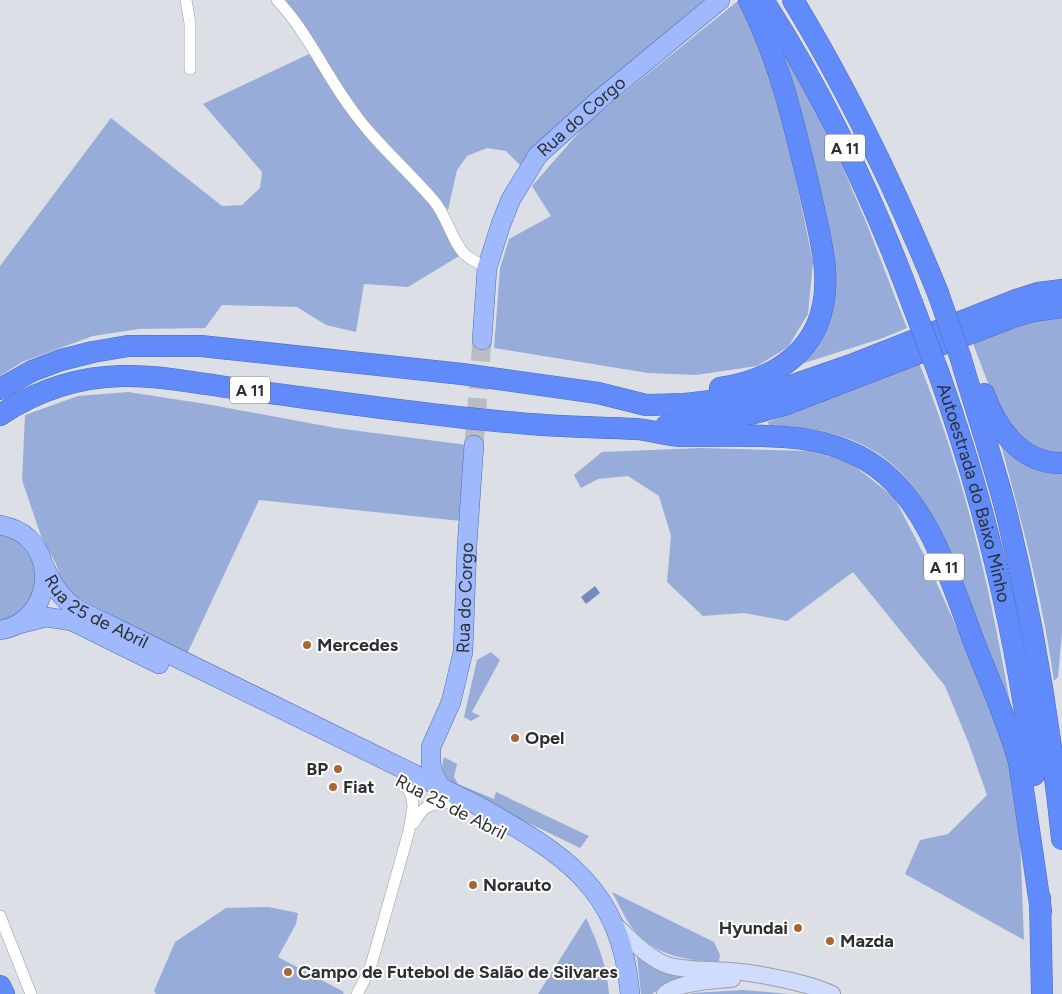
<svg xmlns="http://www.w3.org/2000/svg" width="1062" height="994" font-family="Figtree,sans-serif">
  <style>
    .green { fill: #98acd9 }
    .water { fill: #758aba }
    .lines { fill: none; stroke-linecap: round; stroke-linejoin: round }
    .primary-tunnel { stroke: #b9bcc1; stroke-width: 19; stroke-dasharray: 19 9; stroke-linecap: butt }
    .minor-casing { stroke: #9b9da3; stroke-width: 12 }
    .secondary-casing { stroke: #9b9da3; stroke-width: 18 }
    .primary-casing { stroke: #4f6bb4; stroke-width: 20 }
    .motorway-casing { stroke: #4f6bb4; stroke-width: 22 }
    .minor { stroke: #fff; stroke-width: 11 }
    .secondary { stroke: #d0dcfe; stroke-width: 16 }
    .primary { stroke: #a0b9fd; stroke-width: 19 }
    .motorway { stroke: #618bfb; stroke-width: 21 }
    .motorway-bridge-casing { stroke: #4f6bb4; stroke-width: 22; stroke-linecap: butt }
    .motorway-bridge { stroke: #618bfb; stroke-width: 21 }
    .poi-dot { fill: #a86632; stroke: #fff; stroke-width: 2 }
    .labels { text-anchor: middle; stroke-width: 4; stroke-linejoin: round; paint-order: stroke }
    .shield { fill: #fff; stroke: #6c6d6f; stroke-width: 1 }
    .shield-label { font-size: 16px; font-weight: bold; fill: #2d2f31 }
    .street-label { font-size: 18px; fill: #2d2f31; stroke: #fff }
    .poi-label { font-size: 18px; font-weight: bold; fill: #2d2f31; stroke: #fff; text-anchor: start }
  </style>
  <rect width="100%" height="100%" fill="#dcdfe5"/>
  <!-- green -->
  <path class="green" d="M285,0H705L603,85L523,168L506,151L487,148L467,156L457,170L448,210L416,173L373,130L338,80L307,29Z
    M739,0L767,63L787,136L813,262L808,314L788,347L757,366L696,375L648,373L494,348L500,268L509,239L551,216L532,186L588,122Z
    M309,54L350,115L440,215L459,256L408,287L364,284L356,332L326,325L297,307L222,305L205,328L139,329L93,336L22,362L0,376V266L111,118L222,206L242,205L260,188L262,172L203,104Z
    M790,59L838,156L868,227L907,328L883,338L798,365L825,328L797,101L787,62Z
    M1062,316V456L1039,451L1014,433L994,399L972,341L1029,320Z
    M919,363C965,476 990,589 1011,708L940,529C901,452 854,429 769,425L768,422Z
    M128,392L206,404L336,428L467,445L461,521L259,500L187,654L75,596L62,582L56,564L41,536L22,480L25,415L78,396Z
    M1001,445L1015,457L1062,471V633L1058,677L1054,681C1043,601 1022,523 1001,445Z
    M702,448L808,451L848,461L894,497L924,555L979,677L1008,752L1020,837L1024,940L905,874L920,840L948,834L987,795L969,744L945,686L853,572L787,621L744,613L703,616L667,582L671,536L659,496L628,476L598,479L581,488L574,475L602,452Z
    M0,533C48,548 49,609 0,621Z
    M491,652L500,660L472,712L480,716L471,721L464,717L477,660Z
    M444,757L457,764L454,777L458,784L494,799L496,792L589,836L580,848L471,795C456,787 437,777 444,757Z
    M612,892L714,942L720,955L719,962C686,960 657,957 634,930C625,920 619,904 612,892Z
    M268,907L298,913L296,924L278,957L344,992L343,994H156L154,991L175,942L226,908Z
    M586,918C598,943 607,966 609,994H538Z
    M637,956L665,972L684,978L663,986L652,994H641Z
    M743,990L790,994H690L693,993Z"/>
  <!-- water -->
  <path class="water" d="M595,586L600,593L586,604L581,597Z"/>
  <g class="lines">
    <!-- primary-tunnel -->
    <path class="primary-tunnel" d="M474,445L482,340"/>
    <!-- minor casing -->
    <g class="minor-casing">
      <path id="minor" d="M186,0L190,23V69
        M277,0C306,30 325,73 350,107C374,142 407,169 434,201C447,216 454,247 467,256C473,261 481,264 487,268
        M414,823C423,807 427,804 446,803
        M0,916L31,994
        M357,994L370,969L409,831L413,807L412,797L405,783"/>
    </g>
    <!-- secondary casing -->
    <g class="secondary-casing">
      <path id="secondary" d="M615,925C631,939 648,959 670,966C689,971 711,969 731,971C758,973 808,983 832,994
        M665,994C678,982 714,980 732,979"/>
    </g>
    <!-- primary casing -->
    <g class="primary-casing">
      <g id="primary">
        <path id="s1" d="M482,340L487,268L501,224L511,199L538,155L599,100L720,0"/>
        <path d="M0,525C10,527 20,530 28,538C59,567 44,624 0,630"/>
        <path id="s2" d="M44,566C53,585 61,599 79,610L475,804C562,853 621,886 630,994"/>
        <path d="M19,624L46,617L72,621L159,664"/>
        <path id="s3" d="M441,788L434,775L431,764V747L451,702L463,652L467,546L474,445"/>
      </g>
    </g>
    <!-- motorway casing -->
    <g class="motorway-casing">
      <g id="motorway">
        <path d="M763,0C824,95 873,197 912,303"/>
        <path d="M793,0C850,94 897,192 938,293"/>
        <path d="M961,359C976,411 994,463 1007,515C1033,622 1051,730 1062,839"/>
        <path id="s4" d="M939,374C985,504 1017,638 1034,775"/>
        <path d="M720,388C760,382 800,364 817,325C836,281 818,231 809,187C794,123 779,59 749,0"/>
        <path d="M0,389L32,371L61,360L93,352L128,346H201L462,374L598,393L646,405L685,404L753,396L779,390L851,365L1016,300L1038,293L1062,290"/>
        <path d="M984,394C996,428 1021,464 1062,463"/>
        <path d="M0,415C36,391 78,377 122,376C153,375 183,381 213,385C242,390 270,393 299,397C372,407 445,417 519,423C558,427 597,427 636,429C652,430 668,436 685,436C750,437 819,427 875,466C931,505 952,586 976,647C991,685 1008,722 1019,762L1041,911"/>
        <path d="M666,426L755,413L784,405L1013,317L1034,311L1062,307"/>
        <path d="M1040,898L1042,994"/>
        <path d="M0,986L4,994"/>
      </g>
    </g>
    <!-- minor -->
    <use href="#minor" class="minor"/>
    <!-- secondary -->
    <use href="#secondary" class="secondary"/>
    <!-- primary -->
    <use href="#primary" class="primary"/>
    <!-- motorway -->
    <use href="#motorway" class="motorway"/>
    <!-- motorway-bridge casing -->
    <g class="motorway-bridge-casing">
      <path id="motorway-bridge" d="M938,293L961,359
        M912,303L939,374"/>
    </g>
    <!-- motorway-bridge -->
    <use href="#motorway-bridge" class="motorway-bridge"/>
  </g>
  <!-- markers -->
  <g class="poi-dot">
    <circle cx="307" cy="645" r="5"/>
    <circle cx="515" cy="738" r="5"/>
    <circle cx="338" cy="769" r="5"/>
    <circle cx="333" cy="787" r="5"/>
    <circle cx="473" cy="885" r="5"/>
    <circle cx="798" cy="928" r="5"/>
    <circle cx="830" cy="941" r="5"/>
    <circle cx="288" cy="972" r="5"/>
  </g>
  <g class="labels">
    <!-- shield labels -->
    <g class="shield">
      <rect x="825" y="134.5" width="40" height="27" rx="4"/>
      <rect x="230" y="376.5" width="40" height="27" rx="4"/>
      <rect x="924" y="553.5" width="40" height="27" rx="4"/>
    </g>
    <g class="shield-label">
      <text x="845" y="154">A 11</text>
      <text x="250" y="396">A 11</text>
      <text x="944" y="573">A 11</text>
    </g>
    <!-- street labels -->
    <g class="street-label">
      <text dy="6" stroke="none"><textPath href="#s1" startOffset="255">Rua do Corgo</textPath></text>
      <text dy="6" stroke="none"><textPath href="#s4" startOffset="124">Autoestrada do Baixo Minho</textPath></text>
      <text dy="6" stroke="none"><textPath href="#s3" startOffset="198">Rua do Corgo</textPath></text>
      <text dy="6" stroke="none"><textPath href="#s2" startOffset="72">Rua 25 de Abril</textPath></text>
      <text transform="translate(451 807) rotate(27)" y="6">Rua 25 de Abril</text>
    </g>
    <!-- poi labels -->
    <g class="poi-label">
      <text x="317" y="651">Mercedes</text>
      <text x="525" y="744">Opel</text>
      <text x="328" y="775" text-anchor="end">BP</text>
      <text x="343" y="793">Fiat</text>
      <text x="483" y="891">Norauto</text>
      <text x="788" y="934" text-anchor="end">Hyundai</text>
      <text x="840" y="947">Mazda</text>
      <text x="298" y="978">Campo de Futebol de Salão de Silvares</text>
    </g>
  </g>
</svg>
